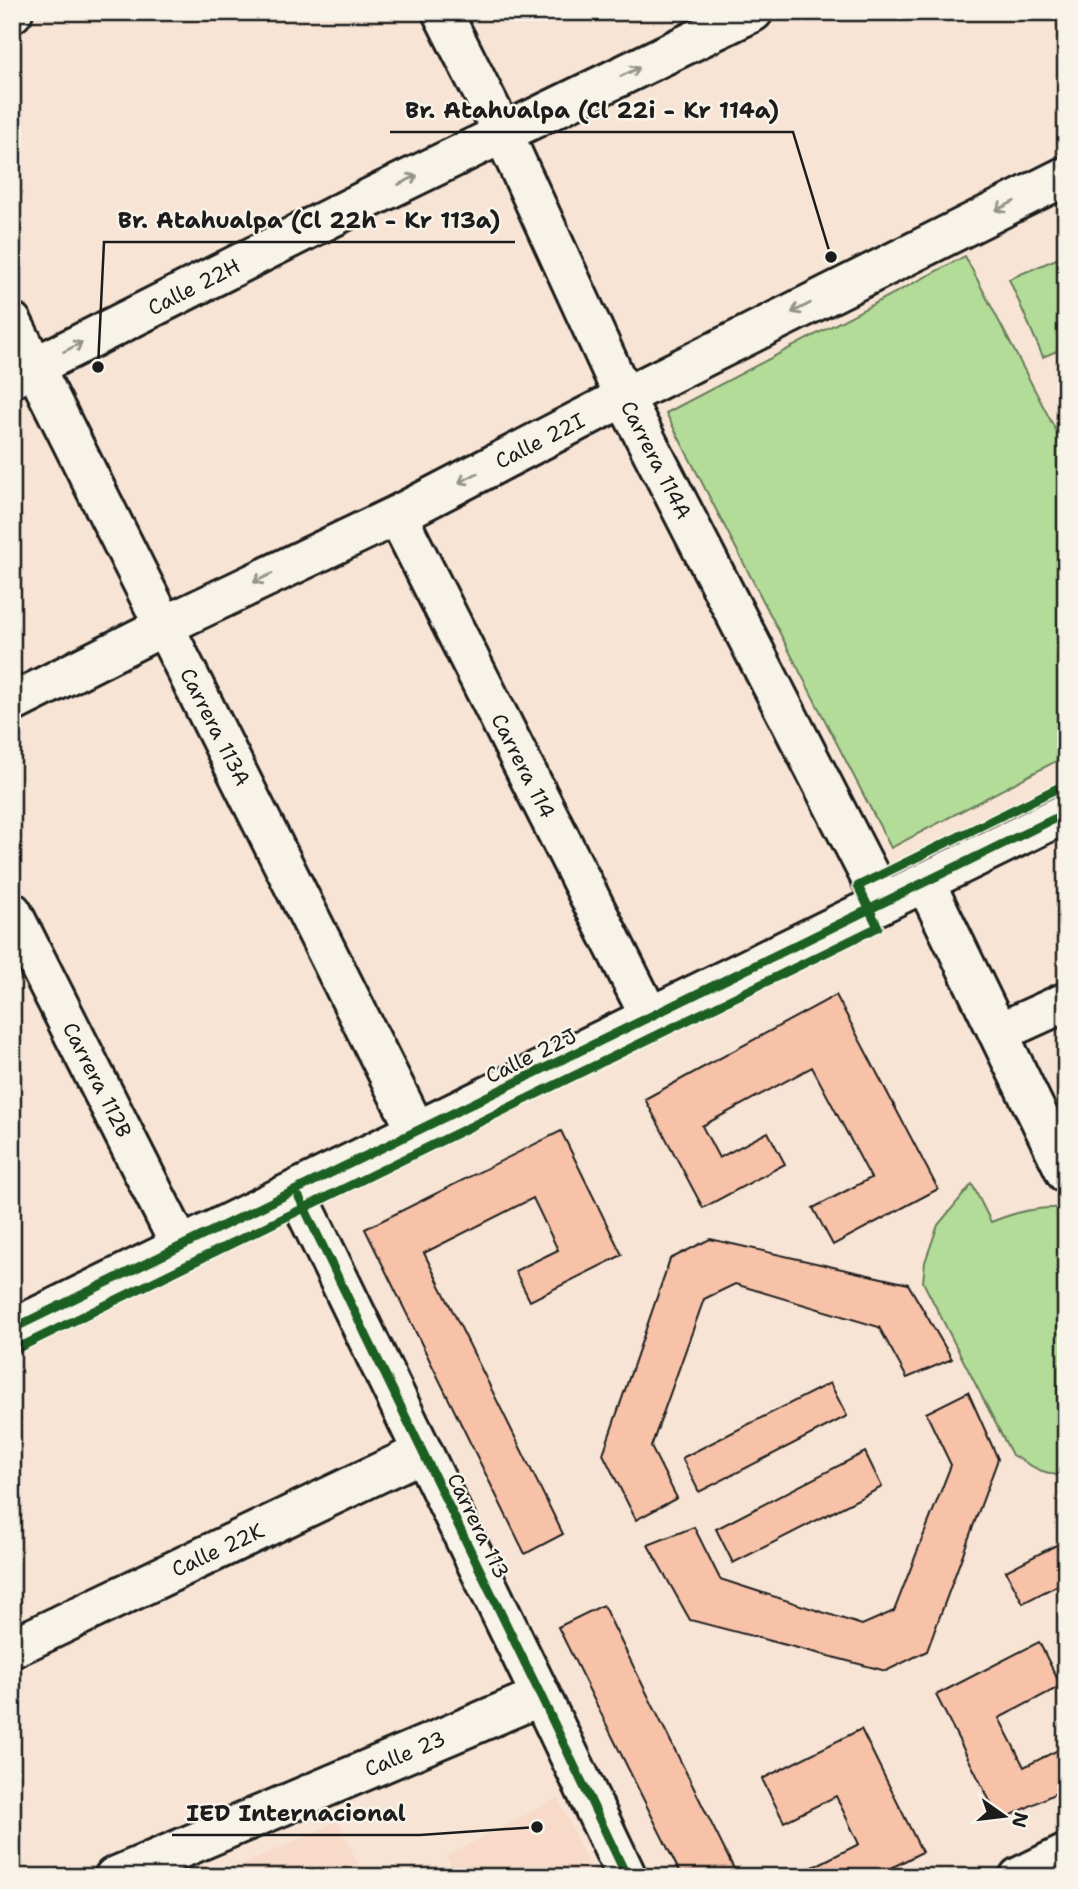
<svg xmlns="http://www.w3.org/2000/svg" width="1078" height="1889" font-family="'Shantell Sans',sans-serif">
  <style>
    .built { fill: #f7dac8 }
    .green { fill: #b3dc98; stroke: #687c5a; stroke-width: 2 }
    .building { fill: #f7c2a8; stroke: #1c1c1c; stroke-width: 2 }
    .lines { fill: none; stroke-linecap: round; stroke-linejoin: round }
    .minor-casing { stroke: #1c1c1c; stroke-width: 44 }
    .minor { stroke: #f7f3e8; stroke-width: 38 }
    .cycleway-casing { stroke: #f7f3e8; stroke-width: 13 }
    .cycleway { stroke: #1b5e20; stroke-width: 9 }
    .oneway { stroke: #94928c }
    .labels { text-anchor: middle; stroke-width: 5; stroke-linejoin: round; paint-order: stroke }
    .street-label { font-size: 21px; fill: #1c1c1c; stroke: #f7f3e8 }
    .leader { fill: none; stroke: #1c1c1c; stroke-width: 2.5 }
    .callout-dot { fill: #1c1c1c; stroke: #f7f3e8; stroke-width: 2.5 }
    .callout-label { font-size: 23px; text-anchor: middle; font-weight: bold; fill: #1c1c1c; stroke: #f7f3e8; stroke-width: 5; stroke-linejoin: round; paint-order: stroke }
  </style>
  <rect width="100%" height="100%" fill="#f7e4d5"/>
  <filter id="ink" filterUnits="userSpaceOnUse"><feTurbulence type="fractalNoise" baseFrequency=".0143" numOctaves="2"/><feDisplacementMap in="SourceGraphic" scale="14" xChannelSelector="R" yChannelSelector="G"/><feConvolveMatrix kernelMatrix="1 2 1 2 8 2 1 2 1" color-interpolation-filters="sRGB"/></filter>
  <g filter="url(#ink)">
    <!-- built -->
    <path class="built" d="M558,1798L594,1877H457L447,1856Z
      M338,1821L364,1877H217Z"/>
    <!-- green -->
    <path class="green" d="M1066,255V347L1043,357L1009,279Z
      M965,256L1066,450V756L891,848L666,413Z
      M972,1184L991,1222C1016,1212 1039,1206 1066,1208V1478L1039,1470L1012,1455L923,1282L925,1262L938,1225Z"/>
    <!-- building -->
    <path class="building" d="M836,995L938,1189L833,1245L813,1208L871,1178L812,1067L702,1126L719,1158L768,1132L785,1164L703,1208L645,1099Z
      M561,1131L622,1255L530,1301L515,1271L558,1250L533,1198L424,1253L563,1534L525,1554L365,1229Z
      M710,1239L908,1284L952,1359L907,1378L879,1327L735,1284L704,1299L651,1447L677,1498L636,1520L603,1454L670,1259Z
      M830,1383L847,1416L699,1492L682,1458Z
      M968,1392L998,1459L927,1651L886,1671L690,1620L648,1545L694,1527L720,1579L862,1625L894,1611L951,1465L926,1413Z
      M865,1452L882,1487L733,1563L716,1529Z
      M1066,1540V1581L1023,1603L1006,1571Z
      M603,1605L738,1877H682L558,1627Z
      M1039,1642L1061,1686L999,1718L1024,1767L1066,1746V1788L1000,1821L936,1695Z
      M861,1729L922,1852L874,1877H793L859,1844L836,1796L784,1822L762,1779Z"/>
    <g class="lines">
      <!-- minor casing -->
      <g class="minor-casing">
        <path id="minor" d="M442,12L503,133L624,397L883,902
          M12,13L13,12
          M12,322L417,1132
          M12,378L374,196L753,12
          M397,515L650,1017
          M12,703L164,626L397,515L624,397L1066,176
          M925,882L1066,1173
          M12,912L181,1247
          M998,1033L1066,1002
          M296,1191L541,1696L627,1877
          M12,1329L1066,813
          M12,1648L423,1452
          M114,1877L541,1696
          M1019,1877L1066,1854"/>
      </g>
      <!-- minor -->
      <use href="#minor" class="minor"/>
      <!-- cycleway casing -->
      <g class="cycleway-casing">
        <path id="cycleway" d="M299,1197L541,1696L627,1877
          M12,1329L1066,813
          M12,1351L878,927L858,886L1066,784"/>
      </g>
      <!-- cycleway -->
      <use href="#cycleway" class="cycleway"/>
    </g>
    <!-- one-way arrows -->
    <defs><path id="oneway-shaft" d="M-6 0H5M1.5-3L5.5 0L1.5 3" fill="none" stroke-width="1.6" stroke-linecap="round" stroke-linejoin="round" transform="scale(1.75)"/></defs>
    <g class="oneway">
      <use href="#oneway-shaft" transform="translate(630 72) rotate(-26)"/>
      <use href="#oneway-shaft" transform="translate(408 180) rotate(-26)"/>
      <use href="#oneway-shaft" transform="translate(1005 206) rotate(153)"/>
      <use href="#oneway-shaft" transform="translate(801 308) rotate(153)"/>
      <use href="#oneway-shaft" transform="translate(73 347) rotate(-27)"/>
      <use href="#oneway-shaft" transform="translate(468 478) rotate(153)"/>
      <use href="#oneway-shaft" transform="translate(263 578) rotate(154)"/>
    </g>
  </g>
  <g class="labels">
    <!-- street labels -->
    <g class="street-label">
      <text transform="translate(194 287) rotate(-27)" y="7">Calle 22H</text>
      <text transform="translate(540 441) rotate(-27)" y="7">Calle 22I</text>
      <text transform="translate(656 460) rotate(63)" y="7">Carrera 114A</text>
      <text transform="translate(215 727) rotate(63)" y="7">Carrera 113A</text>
      <text transform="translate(523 766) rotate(63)" y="7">Carrera 114</text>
      <text transform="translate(531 1056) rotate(-26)" y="7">Calle 22J</text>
      <text transform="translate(97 1080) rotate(63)" y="7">Carrera 112B</text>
      <text transform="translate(478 1526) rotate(64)" y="7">Carrera 113</text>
      <text transform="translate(218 1550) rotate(-25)" y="7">Calle 22K</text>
      <text transform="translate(405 1754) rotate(-23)" y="7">Calle 23</text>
    </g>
  </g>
  <!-- callouts -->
  <path class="leader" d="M831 257L793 132H390M98 367L104 242H515M537 1827L420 1835H172"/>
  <g class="callout-dot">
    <circle cx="831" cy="257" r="7"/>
    <circle cx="98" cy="367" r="7"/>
    <circle cx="537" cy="1827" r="7"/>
  </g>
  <g class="callout-label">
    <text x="592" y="118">Br. Atahualpa (Cl 22i - Kr 114a)</text>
    <text x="309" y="228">Br. Atahualpa (Cl 22h - Kr 113a)</text>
    <text x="296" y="1821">IED Internacional</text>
  </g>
  <!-- margin -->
  <rect width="1078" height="1889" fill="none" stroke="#f7f3e8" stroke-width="42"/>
  <rect x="21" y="21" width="1036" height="1847" fill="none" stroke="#1c1c1c" stroke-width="2.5" filter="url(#ink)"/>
  <!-- north arrow -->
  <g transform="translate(1004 1816) rotate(104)" stroke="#f7f3e8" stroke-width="5" paint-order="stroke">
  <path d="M0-5L12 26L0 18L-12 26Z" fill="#1c1c1c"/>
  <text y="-10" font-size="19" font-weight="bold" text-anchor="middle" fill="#1c1c1c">N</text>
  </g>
</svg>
